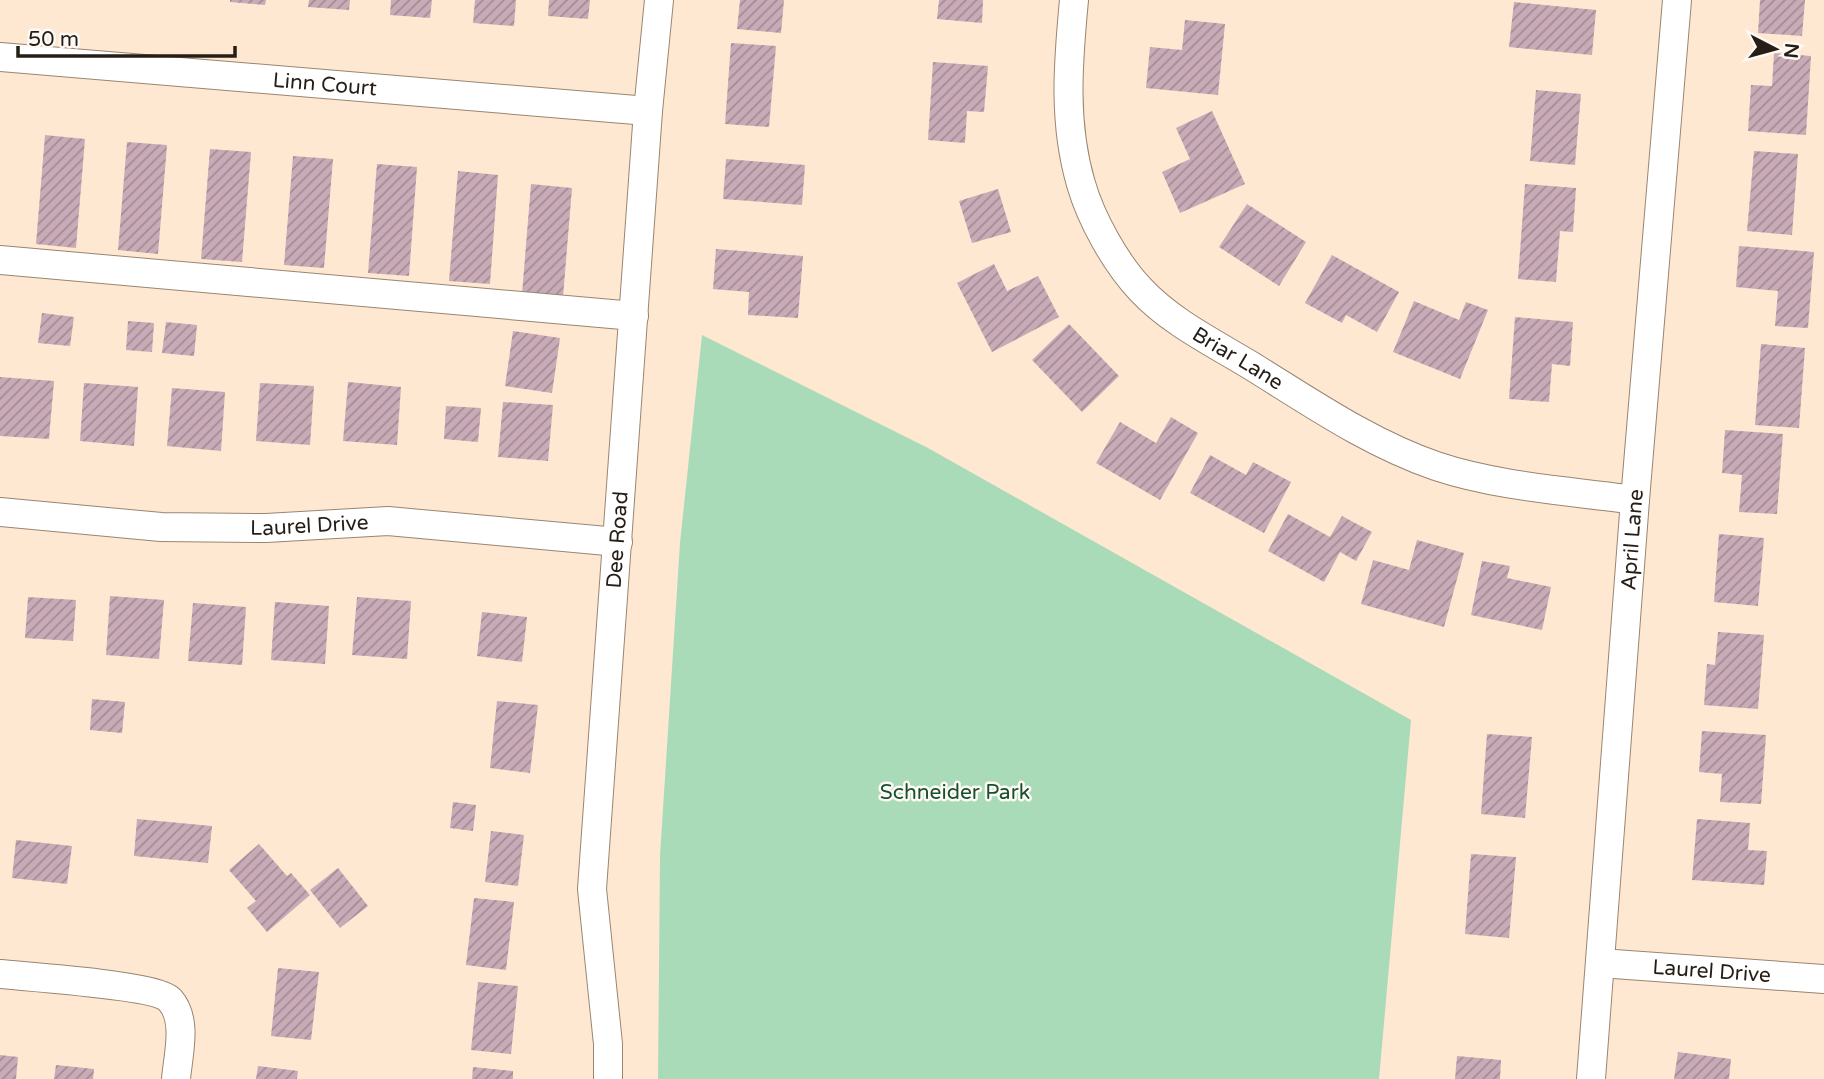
<svg xmlns="http://www.w3.org/2000/svg" width="1824" height="1079" font-family="'Varela Round',sans-serif">
  <style>
    .green { fill: #a9dbb8 }
    .building { fill: url(#building-hatch) }
    .lines { fill: none; stroke-linecap: round; stroke-linejoin: round }
    .street-casing { stroke: #998571; stroke-width: 30 }
    .street { stroke: #fff; stroke-width: 28 }
    .labels { text-anchor: middle; stroke-width: 5; stroke-linejoin: round; paint-order: stroke }
    .street-label { font-size: 21px; fill: #261e16; stroke: #fdf9f4 }
    .park-label { font-size: 21px; fill: #174f2f; stroke: #fdf9f4 }
  </style>
  <defs>
    <pattern id="building-hatch" width="6" height="6" patternUnits="userSpaceOnUse" patternTransform="scale(1.75)"><rect width="6" height="6" fill="#c9abb7"/><path d="M-1 1l2-2M0 6l6-6M5 7l2-2" fill="none" stroke="#a38b94"/></pattern>
  </defs>
  <rect width="100%" height="100%" fill="#fee8d2"/>
  <!-- green -->
  <path class="green" d="M702,335L928,448L1411,720L1379,1079H658L660,856L680,543Z"/>
  <!-- building -->
  <path class="building" d="M230,0H266L265,5L230,2Z
    M309,0H350L349,10L308,7Z
    M391,0H432L430,18L390,15Z
    M475,0H516L514,26L473,23Z
    M549,0H590L588,19L548,16Z
    M740,0H784L781,33L737,29Z
    M939,0H983L982,23L937,19Z
    M1760,0H1805L1802,36L1758,33Z
    M1514,2L1596,10L1592,55L1509,47Z
    M1185,20L1225,24L1218,95L1146,88L1150,47L1182,50Z
    M731,43L776,46L769,127L725,124Z
    M1774,53L1811,56L1806,135L1748,131L1751,85L1772,86Z
    M933,62L988,66L984,112L967,111L965,143L928,140Z
    M1536,90L1581,94L1575,165L1530,161Z
    M1212,111L1245,184L1180,213L1162,172L1190,159L1176,128Z
    M45,135L85,139L76,248L36,244Z
    M127,142L167,145L158,254L118,250Z
    M210,149L251,152L242,262L201,259Z
    M1754,151L1798,154L1792,235L1747,231Z
    M293,156L333,159L324,268L284,265Z
    M726,159L805,165L802,205L723,199Z
    M377,164L417,167L409,276L368,273Z
    M458,171L498,175L490,284L449,281Z
    M531,184L572,188L563,297L522,294Z
    M1525,184L1576,188L1573,232L1560,231L1556,282L1518,279Z
    M998,189L1011,232L972,243L959,201Z
    M1247,204L1306,242L1279,286L1219,247Z
    M1739,246L1814,252L1808,328L1775,326L1778,291L1736,287Z
    M716,249L803,256L798,318L748,315L749,292L713,289Z
    M1332,255L1399,292L1377,332L1346,315L1342,323L1305,303Z
    M994,264L1007,291L1038,276L1059,317L992,352L957,283Z
    M1414,301L1459,320L1466,302L1488,310L1460,379L1393,352Z
    M42,313L74,317L70,346L38,343Z
    M1515,317L1573,322L1570,366L1552,364L1549,402L1509,399Z
    M128,321L154,323L152,352L126,350Z
    M166,322L197,325L194,356L162,353Z
    M1069,324L1119,376L1082,412L1032,360Z
    M513,331L560,338L552,393L505,386Z
    M1761,344L1805,348L1799,428L1755,425Z
    M0,377L54,381L49,439L0,436Z
    M348,382L401,387L397,445L343,441Z
    M84,383L138,387L134,446L80,441Z
    M260,383L314,386L310,445L256,441Z
    M172,388L225,392L221,451L167,446Z
    M503,402L553,405L548,461L498,457Z
    M446,406L481,408L478,442L444,439Z
    M1171,417L1198,433L1160,500L1096,463L1120,422L1156,443Z
    M1725,430L1783,434L1777,514L1739,512L1742,475L1722,473Z
    M1210,455L1246,475L1253,462L1291,482L1264,533L1190,493Z
    M1288,514L1330,537L1342,516L1372,532L1356,561L1340,552L1324,582L1268,551Z
    M1719,534L1764,538L1758,606L1714,602Z
    M1417,540L1464,553L1444,627L1361,604L1373,560L1409,570Z
    M1482,561L1510,566L1507,578L1551,587L1542,630L1471,615Z
    M110,596L164,600L159,659L106,655Z
    M28,597L76,600L73,641L25,638Z
    M357,597L411,601L407,659L352,655Z
    M275,602L329,606L325,664L271,660Z
    M193,603L246,607L242,665L188,661Z
    M482,612L527,617L522,662L477,656Z
    M1718,632L1764,635L1758,709L1704,705L1707,664L1715,665Z
    M92,699L125,702L122,733L90,730Z
    M497,701L538,705L530,773L490,768Z
    M1702,731L1766,735L1761,804L1720,802L1722,774L1699,772Z
    M1487,734L1532,737L1525,818L1481,814Z
    M453,802L476,805L473,831L450,828Z
    M137,819L212,826L208,863L134,856Z
    M1697,819L1750,823L1748,850L1767,851L1764,885L1692,880Z
    M491,831L524,835L518,886L485,882Z
    M16,840L72,846L67,884L12,878Z
    M259,844L287,876L291,873L310,895L267,932L247,908L256,901L229,870Z
    M1471,854L1516,857L1509,938L1465,934Z
    M338,868L368,906L340,928L310,890Z
    M474,898L514,902L506,970L466,965Z
    M278,968L319,972L311,1040L271,1036Z
    M478,982L518,986L511,1054L471,1050Z
    M1678,1052L1731,1059L1729,1079H1674Z
    M0,1055L18,1057L16,1079H0Z
    M1457,1056L1501,1060L1500,1079H1455Z
    M56,1065L94,1069L93,1079H54Z
    M258,1066L298,1071L297,1079H256Z
    M473,1067L513,1071V1079H472Z"/>
  <g class="lines">
    <!-- street casing -->
    <g class="street-casing">
      <g id="street">
        <path id="s1" d="M1074,0C1068,63 1063,123 1081,184C1091,219 1116,264 1141,290C1171,322 1212,342 1250,365C1310,402 1369,443 1436,466C1499,487 1570,491 1635,500"/>
        <path id="s2" d="M0,57L648,111"/>
        <path d="M0,260L634,316"/>
        <path id="s3" d="M0,512L161,527L266,528L388,521L618,542"/>
        <path id="s4" d="M1600,963L1824,979"/>
        <path d="M0,974C28,977 156,985 170,1000C188,1020 178,1055 176,1079"/>
        <path id="s5" d="M608,1079V1044L592,889L648,111L659,0"/>
        <path id="s6" d="M1591,1079L1635,500L1677,0"/>
      </g>
    </g>
    <!-- street -->
    <use href="#street" class="street"/>
  </g>
  <g class="labels">
    <!-- street labels -->
    <g class="street-label">
      <text dy="7" stroke="none"><textPath href="#s2" startOffset="326">Linn Court</textPath></text>
      <text dy="7" stroke="none"><textPath href="#s1" startOffset="427">Briar Lane</textPath></text>
      <text dy="7" stroke="none"><textPath href="#s3" startOffset="310">Laurel Drive</textPath></text>
      <text dy="7" stroke="none"><textPath href="#s6" startOffset="541">April Lane</textPath></text>
      <text dy="7" stroke="none"><textPath href="#s5" startOffset="541">Dee Road</textPath></text>
      <text dy="7" stroke="none"><textPath href="#s4" startOffset="112">Laurel Drive</textPath></text>
    </g>
    <!-- park labels -->
    <g class="park-label">
      <text x="955" y="799">Schneider Park</text>
    </g>
  </g>
  <!-- north arrow -->
  <g transform="translate(1775 49) rotate(96)" stroke="#fdf9f4" stroke-width="5" paint-order="stroke">
  <path d="M0-5L12 26L0 18L-12 26Z" fill="#261e16"/>
  <text y="-10" font-size="19" font-weight="bold" text-anchor="middle" fill="#261e16">N</text>
  </g>
  <!-- scale -->
  <path d="M18 46v10h217v-10" fill="none" stroke="#261e16" stroke-width="3.5"/>
  <text x="28" y="46" font-size="21" fill="#261e16" stroke="#fdf9f4" stroke-width="5" paint-order="stroke">50 m</text>
</svg>
